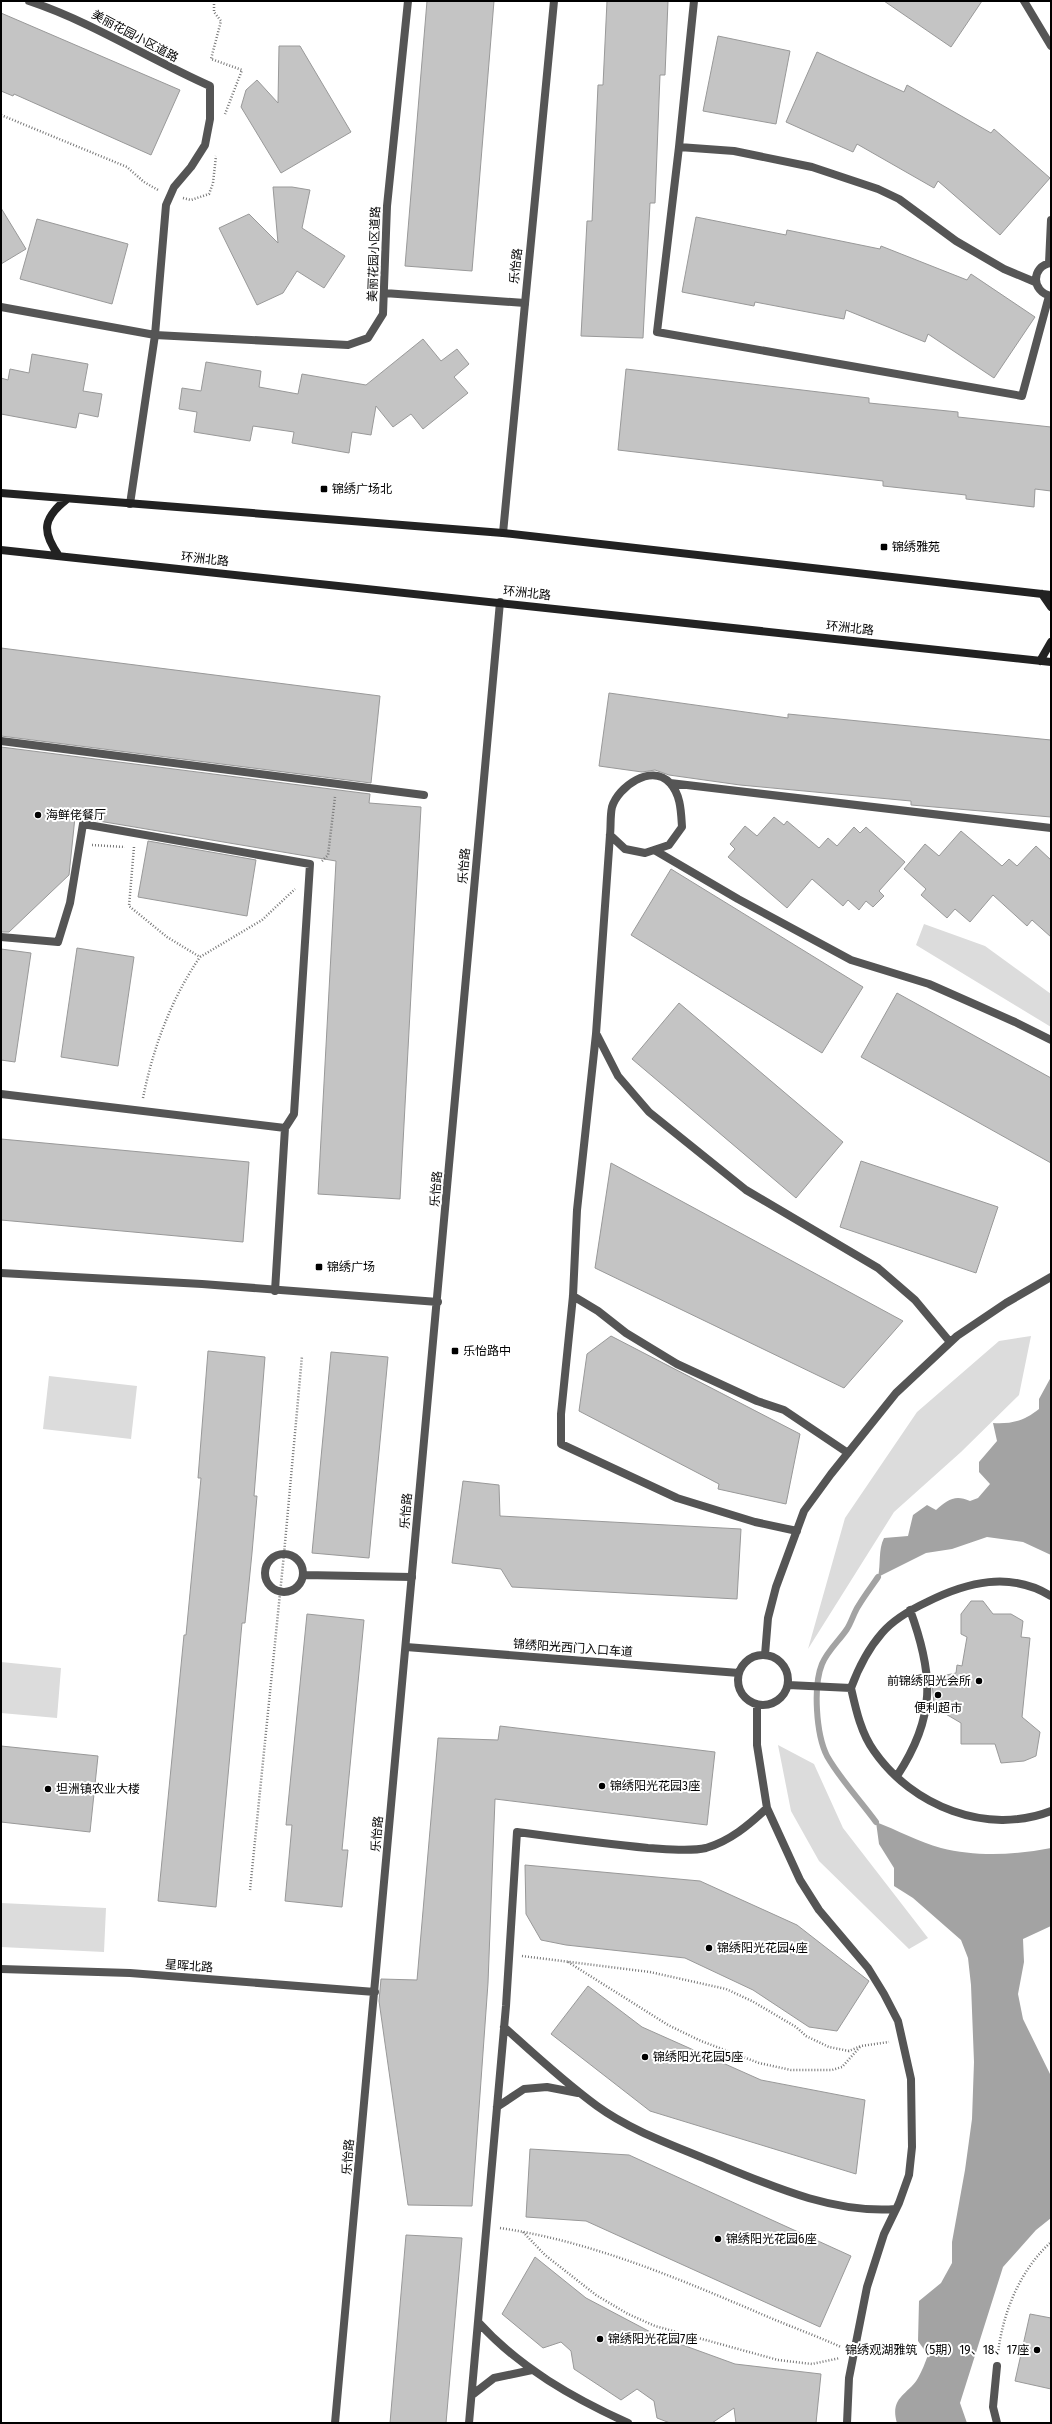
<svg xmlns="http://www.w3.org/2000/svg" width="1052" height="2424" font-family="'Fira Sans','Noto Sans SC',sans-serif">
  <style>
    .green { fill: #dcdcdc }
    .water { fill: #a3a3a3 }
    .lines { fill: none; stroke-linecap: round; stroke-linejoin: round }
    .stream { stroke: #a3a3a3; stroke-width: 6 }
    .building { fill: #c4c4c4; stroke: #999 }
    .path { stroke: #777; stroke-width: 2.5; stroke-dasharray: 1 2; stroke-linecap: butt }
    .pedestrian { stroke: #555; stroke-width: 8 }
    .minor { stroke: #555; stroke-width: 8 }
    .tertiary { stroke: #555; stroke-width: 8 }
    .secondary { stroke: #222; stroke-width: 8 }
    .poi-dot { fill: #000; stroke: #fff; stroke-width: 1.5 }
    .labels { text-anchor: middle; stroke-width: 4; stroke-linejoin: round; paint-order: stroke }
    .street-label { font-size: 12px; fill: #000; stroke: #fff }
    .poi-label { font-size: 12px; fill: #000; stroke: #fff; text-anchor: start }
  </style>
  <rect width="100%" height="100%" fill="#fff"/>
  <!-- green -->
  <path class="green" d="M924,924L985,946L1051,994V1027L916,945Z
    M1031,1336L1019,1395L961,1452L894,1512L808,1649L845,1518L917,1412L999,1341Z
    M49,1376L137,1386L131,1439L43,1429Z
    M1,1662L61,1668L57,1718L1,1713Z
    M778,1745L814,1764L843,1828L928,1938L909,1949L819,1861L791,1811Z
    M1,1903L106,1908L104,1952L1,1947Z"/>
  <!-- water -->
  <path class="water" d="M1051,1377V1555L1023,1542L987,1537L952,1549L926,1553L878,1577C881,1564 878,1550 884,1538L908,1536L913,1515L927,1505L936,1510C947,1500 955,1494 970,1501L978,1498L990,1484L979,1472V1462L997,1441L993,1423C1012,1424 1024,1421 1039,1409V1399Z
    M876,1822C897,1830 919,1842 941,1848C976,1857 1016,1855 1051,1848V1926L1023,1939L1024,1962L1018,1994L1023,2019L1051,2076V2218L1036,2230L1003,2267L960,2403L967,2423H897C889,2397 909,2394 918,2378C922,2371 925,2363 928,2355L918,2341L919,2301L941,2283L952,2263V2242L965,2170L972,2119L974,2062L971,1985L968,1958L961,1940L913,1898L894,1886V1868L879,1844Z"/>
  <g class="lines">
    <!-- stream -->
    <path class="stream" d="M876,1822C860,1800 840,1779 827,1756C816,1734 813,1686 822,1664C828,1650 839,1641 847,1629C852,1621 854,1612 859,1605C865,1595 872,1586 878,1577"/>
  </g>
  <!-- building -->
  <path class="building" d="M427,1H494L472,271L405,266Z
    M607,1H668L665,75H660L655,203H650L643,338L581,336L587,221H592L598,85H603Z
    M884,1H982L951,47Z
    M1,13L180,90L151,155L14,94L13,96L1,91Z
    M718,36L790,51L776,124L703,111Z
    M279,46H300L351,132L281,173L241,107L246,90L257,80L278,103Z
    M817,52L904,92L907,85L991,133L994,129L1050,178L1000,235L938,181L934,188L857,144L853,152L786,122Z
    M273,187H292L310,190L302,228L345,256L324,288L297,271L283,293L257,305L219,228L249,214L278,243Z
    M1,208L26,249L1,264Z
    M696,217L786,235L787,230L880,249L881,246L967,280L971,274L1035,317L994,378L928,334L925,342L846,310L844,319L755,302L754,306L682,292Z
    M37,219L128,244L112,304L20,279Z
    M423,339L441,361L457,349L469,364L454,377L468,393L423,429L411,414L393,427L376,406L371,435L352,432L349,453L292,443L294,432L253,426L250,441L194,432L197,412L179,409L182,388L201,391L206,362L261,371L259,387L298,394L302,374L366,385Z
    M32,354L88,364L83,391L102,394L98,417L79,413L76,428L1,414V378L8,380L10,369L29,373Z
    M626,369L869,398V403L958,412V417L1051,427V491L1035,489L1034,507L966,499V495L883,486V481L618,450Z
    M1,648L380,696L371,783L1,736Z
    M609,693L788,718V714L1051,740V817L911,805V801L740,785L669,775L655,770L642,772L599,766Z
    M1,747L370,794L369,803L421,807L400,1199L318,1194L336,861L75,817L69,875L9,932H1Z
    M774,817L784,825L787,821L819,848L828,838L837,846L854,827L860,833L866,827L905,862L879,891L884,896L873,907L866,901L859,910L848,900L843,906L812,879L787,908L728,857L735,849L730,844L745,826L757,836Z
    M961,831L1002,866L1009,859L1017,866L1036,846L1051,860V937L1032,920L1027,926L993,895L970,922L955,909L947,918L921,895L926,889L904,869L925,844L939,856Z
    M148,841L256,860L247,916L138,897Z
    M671,869L863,987L822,1053L631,935Z
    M77,948L134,957L118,1066L61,1057Z
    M1,949L31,953L15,1062L1,1060Z
    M897,993L1051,1078V1163L861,1057Z
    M679,1003L843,1142L796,1198L632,1059Z
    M1,1139L249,1162L243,1242L1,1220Z
    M861,1161L998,1207L976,1273L840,1227Z
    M611,1163L903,1321L844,1388L595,1268Z
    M611,1336L800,1434L786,1504L718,1489L719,1484L579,1411L587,1354Z
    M208,1351L265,1357L254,1496H257L252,1553L245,1623H242L216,1907L158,1901L184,1635H186L201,1478H198Z
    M331,1352L388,1357L369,1558L312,1553Z
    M463,1481L499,1485L500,1516L741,1529L737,1599L512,1587L501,1569L452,1563Z
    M971,1601H983L993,1614H1011L1023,1621L1021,1637L1030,1638L1022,1717L1040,1732L1036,1756L1024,1761L1001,1763L995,1744H961V1723L939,1710L934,1704L932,1683L942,1676L956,1673L957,1665L962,1666L967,1637L961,1634V1614Z
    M307,1614L364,1620L342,1850H348L342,1907L285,1901L292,1825H286Z
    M500,1726L715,1752L707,1825L495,1799L488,1983L472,2206L408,2205L379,2001L381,1979L417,1980L438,1738L498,1740Z
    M1,1746L98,1756L90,1832L1,1822Z
    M525,1865L700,1881L797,1925L869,1981L837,2031L809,2027L753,1990L685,1958L566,1945L541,1940L526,1914Z
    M588,1986L642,2027L761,2080L865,2100L856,2174L650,2111L551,2034Z
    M530,2149L629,2155L851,2256L820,2327L586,2221L526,2217Z
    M406,2235L462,2238L446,2423H390Z
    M535,2257L586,2298L658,2336L735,2364L821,2374L816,2423H736L734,2408L712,2423H670L657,2418L654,2401L637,2389L621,2400L574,2369L571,2351L561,2342L543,2348L502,2314Z
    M1030,2314L1051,2318V2389L1015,2381Z"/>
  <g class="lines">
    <!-- path -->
    <path class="path" d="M214,1V12L221,21L211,59L242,70L225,114
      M1,115L127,167L144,182L158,190
      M183,198L191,200L209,194L213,183L216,156
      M92,845L125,847
      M134,847L129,906L167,937L200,957L262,920L295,889
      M322,861L328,855L335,797
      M143,1098C153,1048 171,999 200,957
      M250,1890L284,1554L302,1356
      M522,1956L650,1972L726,1989L752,2001L796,2027L806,2036L829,2047L849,2051L861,2046L889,2042
      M568,1962L668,2025L701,2041L759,2063L791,2070H832L842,2067L860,2047
      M500,2228C588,2241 670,2275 752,2310C781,2323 812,2334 841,2347
      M523,2232L545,2255L596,2295L628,2314L655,2326L778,2360L812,2364L840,2358
      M998,2353C1003,2312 1020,2270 1051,2242"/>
    <!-- pedestrian -->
    <path class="pedestrian" d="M1,741L424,795"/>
    <!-- minor -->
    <path class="minor" d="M29,1C92,22 149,59 210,86V119L205,145L191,167L174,187L166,205L155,335L348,345L368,338L383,314L387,206L408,1
      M694,1L679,147L657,332L1022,396L1049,296
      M1024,1L1051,46
      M679,147L734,151L812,167L878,189L899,199L956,241L1004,269L1035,282
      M1049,263L1051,220
      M1051,263C1031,266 1031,292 1051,296
      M384,293L525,303
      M1,307L155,335L130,504
      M670,783L1051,828
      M610,835L625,849L645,853L669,845L682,827C681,812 681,795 670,783C651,763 618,787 612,807C610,816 611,826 610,835L596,1034L577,1210L573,1296L561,1414V1444L677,1498L755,1522L797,1531
      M656,851L738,899L851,960L929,984L1015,1022L1051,1040
      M1,937L58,942L70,903L83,824L310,864L294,1114L285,1128
      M597,1035L618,1076L649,1112L746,1190L878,1268L915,1300L950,1342
      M1,1094L285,1128L275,1291
      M573,1296L598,1311L626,1333L677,1364L757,1401L784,1410L848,1453
      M265 1573a19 19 0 1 1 38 0a19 19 0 1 1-38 0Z
      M304,1575L412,1577
      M1051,1596C1010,1571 967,1582 927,1602C910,1610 894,1619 882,1633C868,1649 858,1669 851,1688C856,1710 861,1733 874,1751C912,1806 987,1836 1051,1811
      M406,1647L739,1673
      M738 1680a25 25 0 1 1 50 0a25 25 0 1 1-50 0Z
      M765,1655L768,1618L776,1587L804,1511L831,1474L896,1393L957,1336L1006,1303L1051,1277
      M788,1685L851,1688
      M757,1705V1745L767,1808L800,1880L819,1910L868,1968L884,1994L898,2021L911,2079L912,2147L909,2175L899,2203L884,2234L867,2287L849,2378L847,2423
      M897,1776C936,1717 934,1675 910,1610
      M504,2027C534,2054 564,2082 597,2106C630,2130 670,2144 708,2160C767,2184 831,2214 896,2209
      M497,2107L524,2089L547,2087L578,2093
      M479,2323C520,2368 573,2398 628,2423
      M472,2395L494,2378L532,2370
      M469,2423L506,2006L517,1832C561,1838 604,1844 648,1848C666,1849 689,1852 706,1848C730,1841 749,1825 767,1808
      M997,2423L993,2407L997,2366"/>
    <!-- tertiary -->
    <path class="tertiary" d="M503,533L554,1
      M1,1273L202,1284L438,1302
      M1,1969L130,1973L375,1992
      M335,2423L500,602"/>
    <!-- secondary -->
    <path class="secondary" d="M1,493L503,533L1051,595
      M1,550L1051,662
      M59,556C41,531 43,518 67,499
      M1042,594L1051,607
      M1040,661L1051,642"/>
  </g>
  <!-- markers -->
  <g class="poi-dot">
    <rect x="320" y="485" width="8" height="8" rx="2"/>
    <rect x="880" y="543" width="8" height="8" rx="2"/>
    <circle cx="38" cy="815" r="4"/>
    <rect x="315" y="1263" width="8" height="8" rx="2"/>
    <rect x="451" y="1347" width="8" height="8" rx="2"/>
    <circle cx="979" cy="1681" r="4"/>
    <circle cx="938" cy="1695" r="4"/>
    <circle cx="602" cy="1786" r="4"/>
    <circle cx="48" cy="1789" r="4"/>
    <circle cx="709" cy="1948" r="4"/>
    <circle cx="645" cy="2057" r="4"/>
    <circle cx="718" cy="2239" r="4"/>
    <circle cx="600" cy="2339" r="4"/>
    <circle cx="1037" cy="2350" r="4"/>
  </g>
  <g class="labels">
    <!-- street labels -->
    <g class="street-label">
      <text transform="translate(135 36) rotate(28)" y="4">美丽花园小区道路</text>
      <text transform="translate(374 254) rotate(-88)" y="4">美丽花园小区道路</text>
      <text transform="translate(516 266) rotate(-84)" y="4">乐怡路</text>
      <text transform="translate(205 559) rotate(6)" y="4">环洲北路</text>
      <text transform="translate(527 593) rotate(6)" y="4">环洲北路</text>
      <text transform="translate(850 628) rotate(6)" y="4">环洲北路</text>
      <text transform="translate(464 866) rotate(-85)" y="4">乐怡路</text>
      <text transform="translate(436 1189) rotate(-85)" y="4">乐怡路</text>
      <text transform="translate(406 1511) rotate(-85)" y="4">乐怡路</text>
      <text transform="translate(573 1648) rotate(4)" y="4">锦绣阳光西门入口车道</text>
      <text transform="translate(377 1834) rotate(-85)" y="4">乐怡路</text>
      <text transform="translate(189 1966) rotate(4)" y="4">星晖北路</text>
      <text transform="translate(348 2157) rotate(-85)" y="4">乐怡路</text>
    </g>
    <!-- poi labels -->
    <g class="poi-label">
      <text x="332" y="493">锦绣广场北</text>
      <text x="892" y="551">锦绣雅苑</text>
      <text x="46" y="819">海鲜佬餐厅</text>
      <text x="327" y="1271">锦绣广场</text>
      <text x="463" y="1355">乐怡路中</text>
      <text x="971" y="1685" text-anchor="end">前锦绣阳光会所</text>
      <text x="938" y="1712" text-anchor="middle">便利超市</text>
      <text x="610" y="1790">锦绣阳光花园3座</text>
      <text x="56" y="1793">坦洲镇农业大楼</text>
      <text x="717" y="1952">锦绣阳光花园4座</text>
      <text x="653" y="2061">锦绣阳光花园5座</text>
      <text x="726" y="2243">锦绣阳光花园6座</text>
      <text x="608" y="2343">锦绣阳光花园7座</text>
      <text x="1029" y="2354" text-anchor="end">锦绣观湖雅筑（5期）19、18、17座</text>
    </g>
  </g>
  <!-- border -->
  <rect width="1052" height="2424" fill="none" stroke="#000000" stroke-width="4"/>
</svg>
